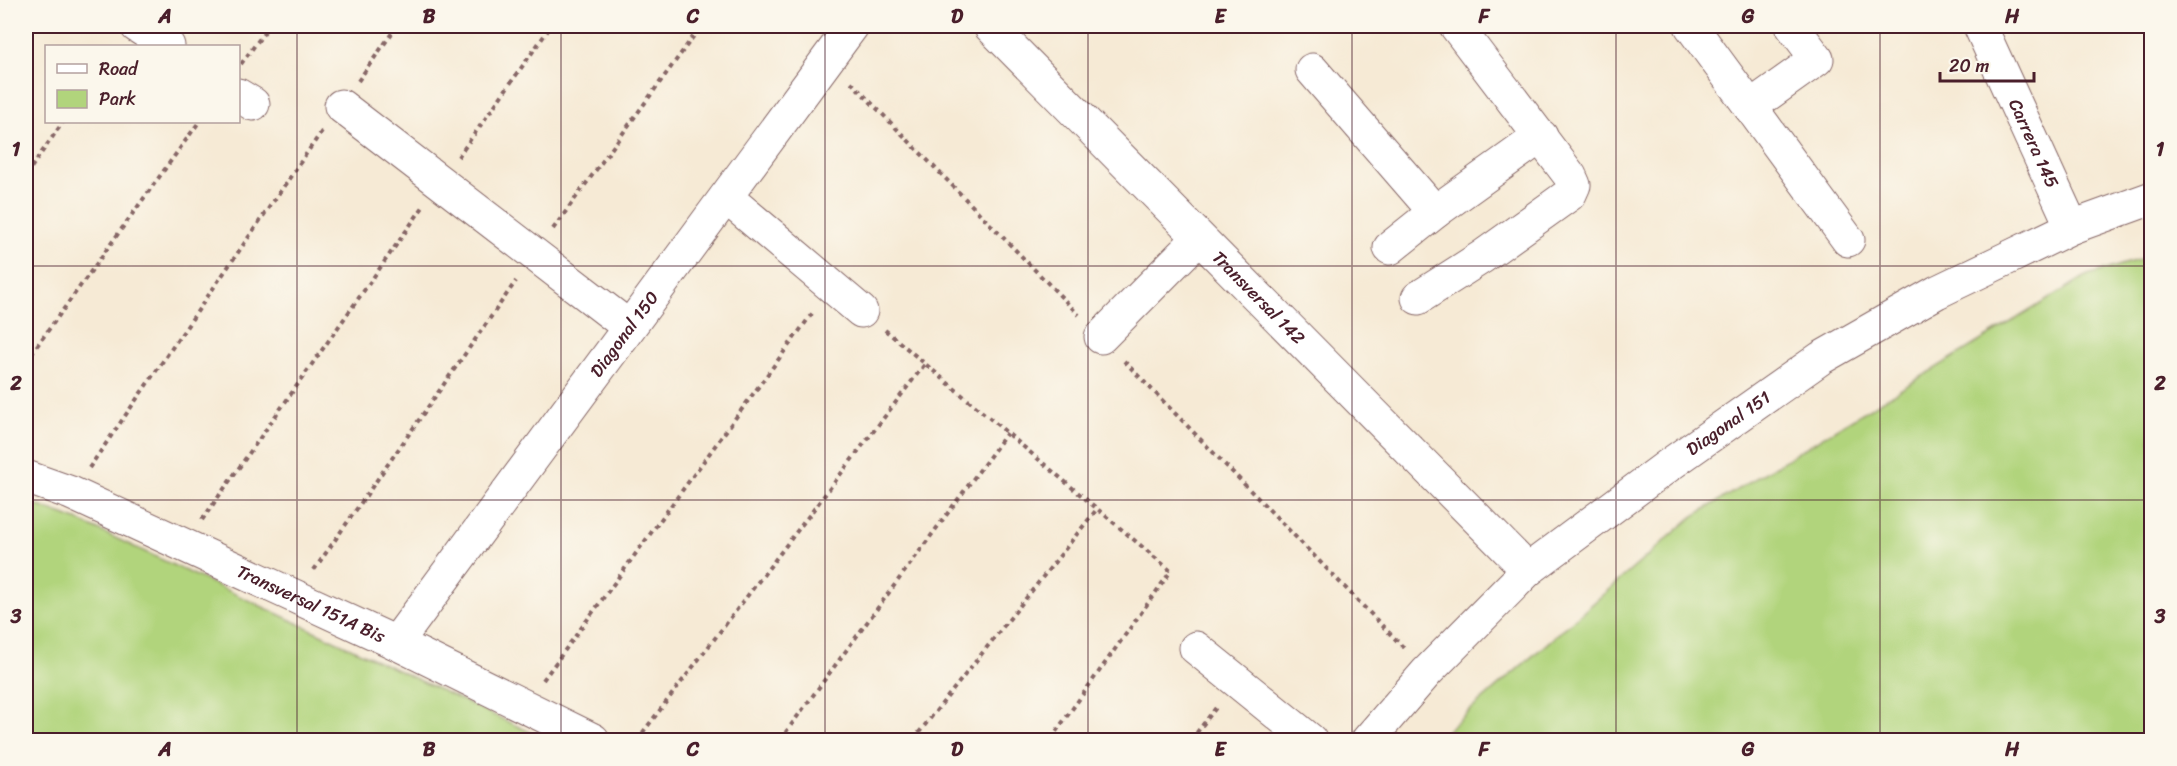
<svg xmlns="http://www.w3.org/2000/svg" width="2177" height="766" font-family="Sriracha,sans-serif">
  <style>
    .green { fill: #b1d47c; stroke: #7e7a54; stroke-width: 1.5 }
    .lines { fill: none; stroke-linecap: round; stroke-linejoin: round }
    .minor-casing { stroke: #866666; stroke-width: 35 }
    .path { stroke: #866666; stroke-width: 4; stroke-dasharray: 4.5 4.5; stroke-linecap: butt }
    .minor { stroke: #fff; stroke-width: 33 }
    .grid { fill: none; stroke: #4a1f2b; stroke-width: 1.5; stroke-opacity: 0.55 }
    .labels { text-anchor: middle; stroke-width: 6; stroke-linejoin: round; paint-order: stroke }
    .street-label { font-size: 18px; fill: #4a1f2b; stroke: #fbf7ec }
    .neatline { fill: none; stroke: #4a1f2b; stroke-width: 2 }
    .grid-label { font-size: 20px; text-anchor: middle; font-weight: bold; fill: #4a1f2b }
  </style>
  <rect width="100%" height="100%" fill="#fbf7ec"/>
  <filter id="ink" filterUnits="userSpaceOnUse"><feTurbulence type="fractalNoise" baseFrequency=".0167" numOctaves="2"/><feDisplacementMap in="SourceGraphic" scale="12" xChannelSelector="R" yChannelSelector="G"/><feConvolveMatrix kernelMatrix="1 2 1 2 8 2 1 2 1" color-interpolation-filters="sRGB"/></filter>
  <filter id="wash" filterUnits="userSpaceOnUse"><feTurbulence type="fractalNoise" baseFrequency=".008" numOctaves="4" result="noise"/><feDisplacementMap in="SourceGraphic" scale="24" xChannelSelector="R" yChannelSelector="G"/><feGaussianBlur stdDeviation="1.35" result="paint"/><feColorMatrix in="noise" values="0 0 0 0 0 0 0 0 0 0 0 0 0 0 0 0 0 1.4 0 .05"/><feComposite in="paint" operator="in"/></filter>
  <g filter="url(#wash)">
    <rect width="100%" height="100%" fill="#f6ead5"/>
    <!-- green -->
    <path class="green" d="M2151,256V740H1436L1692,517L2088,275Z
      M26,501L79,521L547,740H26Z"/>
  </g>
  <g filter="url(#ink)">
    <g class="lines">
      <!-- minor casing -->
      <g class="minor-casing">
        <g id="minor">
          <path d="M137,26L168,46"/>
          <path id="s1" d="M990,26L1528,570"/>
          <path d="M1691,26L1848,240"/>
          <path id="s2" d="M1980,26L2072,227"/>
          <path d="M1312,70L1435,212"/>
          <path d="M238,95L253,104"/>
          <path d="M341,106L629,327"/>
          <path d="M1750,107L1817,59L1792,26"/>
          <path d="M726,197L861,311"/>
          <path d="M1390,248L1435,212L1541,136"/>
          <path d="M1418,298L1482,257L1570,194L1574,185L1570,176L1456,26"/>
          <path d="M1101,337L1199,238"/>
          <path id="s3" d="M26,477L71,493L396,643L593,740"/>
          <path id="s4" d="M396,643L852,26"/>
          <path d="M1196,648L1310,740"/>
          <path id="s5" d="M1368,740L1427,672L1528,570L1669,465L1821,358L1937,292L2010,257L2072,227L2152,198"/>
        </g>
      </g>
      <!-- path -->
      <path class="path" d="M241,64L269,26
        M358,81L397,26
        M851,82L1079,315
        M458,157L551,26
        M26,175L63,122
        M553,229L701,26
        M885,330L1171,571L1050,740
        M26,361L199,122
        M1124,361L1406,650
        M89,468L322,131
        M202,520L423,207
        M314,570L516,281
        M543,680L814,311
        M637,740L925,364
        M780,740L1007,433
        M913,740L1097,509
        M1191,740L1218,705"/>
      <!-- minor -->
      <use href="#minor" class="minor"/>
    </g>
  </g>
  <!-- grid -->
  <path class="grid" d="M297,26V740M561,26V740M825,26V740M1088,26V740M1352,26V740M1616,26V740M1880,26V740M26,266H2152M26,500H2152"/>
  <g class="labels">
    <!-- street labels -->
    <g class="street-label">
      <text dy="6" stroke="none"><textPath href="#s2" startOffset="129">Carrera 145</textPath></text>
      <text dy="6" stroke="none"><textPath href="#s1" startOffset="382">Transversal 142</textPath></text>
      <text dy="6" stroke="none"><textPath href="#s4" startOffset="384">Diagonal 150</textPath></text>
      <text dy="6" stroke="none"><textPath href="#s5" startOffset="482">Diagonal 151</textPath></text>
      <text dy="6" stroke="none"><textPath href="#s3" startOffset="312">Transversal 151A Bis</textPath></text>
    </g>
  </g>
  <!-- margin -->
  <rect width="2177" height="766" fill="none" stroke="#fbf7ec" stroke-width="66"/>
  <!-- legend -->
  <rect x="45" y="45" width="195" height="78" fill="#fbf7ec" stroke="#b4a19f" stroke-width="1.5"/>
  <rect x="57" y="64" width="30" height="9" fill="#ffffff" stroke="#b4a19f" stroke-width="1.5"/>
  <text x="99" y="75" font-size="18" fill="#4a1f2b">Road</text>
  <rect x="57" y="90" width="30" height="18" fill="#b1d47c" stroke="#b4a19f" stroke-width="1.5"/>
  <text x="99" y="105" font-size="18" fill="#4a1f2b">Park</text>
  <!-- scale -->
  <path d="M1940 72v9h94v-9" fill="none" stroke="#4a1f2b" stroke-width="3"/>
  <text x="1949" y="72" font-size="18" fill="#4a1f2b" stroke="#fbf7ec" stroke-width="4.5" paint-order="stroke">20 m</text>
  <rect x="33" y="33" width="2111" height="700" class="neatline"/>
  <g class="grid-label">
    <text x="165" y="23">A</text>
    <text x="429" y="23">B</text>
    <text x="693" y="23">C</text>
    <text x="957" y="23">D</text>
    <text x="1220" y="23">E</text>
    <text x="1484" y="23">F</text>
    <text x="1748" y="23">G</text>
    <text x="2012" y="23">H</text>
    <text x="16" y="156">1</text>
    <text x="2160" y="156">1</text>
    <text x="16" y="390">2</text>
    <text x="2160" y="390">2</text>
    <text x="16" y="623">3</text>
    <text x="2160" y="623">3</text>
    <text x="165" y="756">A</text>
    <text x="429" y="756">B</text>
    <text x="693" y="756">C</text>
    <text x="957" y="756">D</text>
    <text x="1220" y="756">E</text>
    <text x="1484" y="756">F</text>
    <text x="1748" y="756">G</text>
    <text x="2012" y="756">H</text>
  </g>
</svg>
